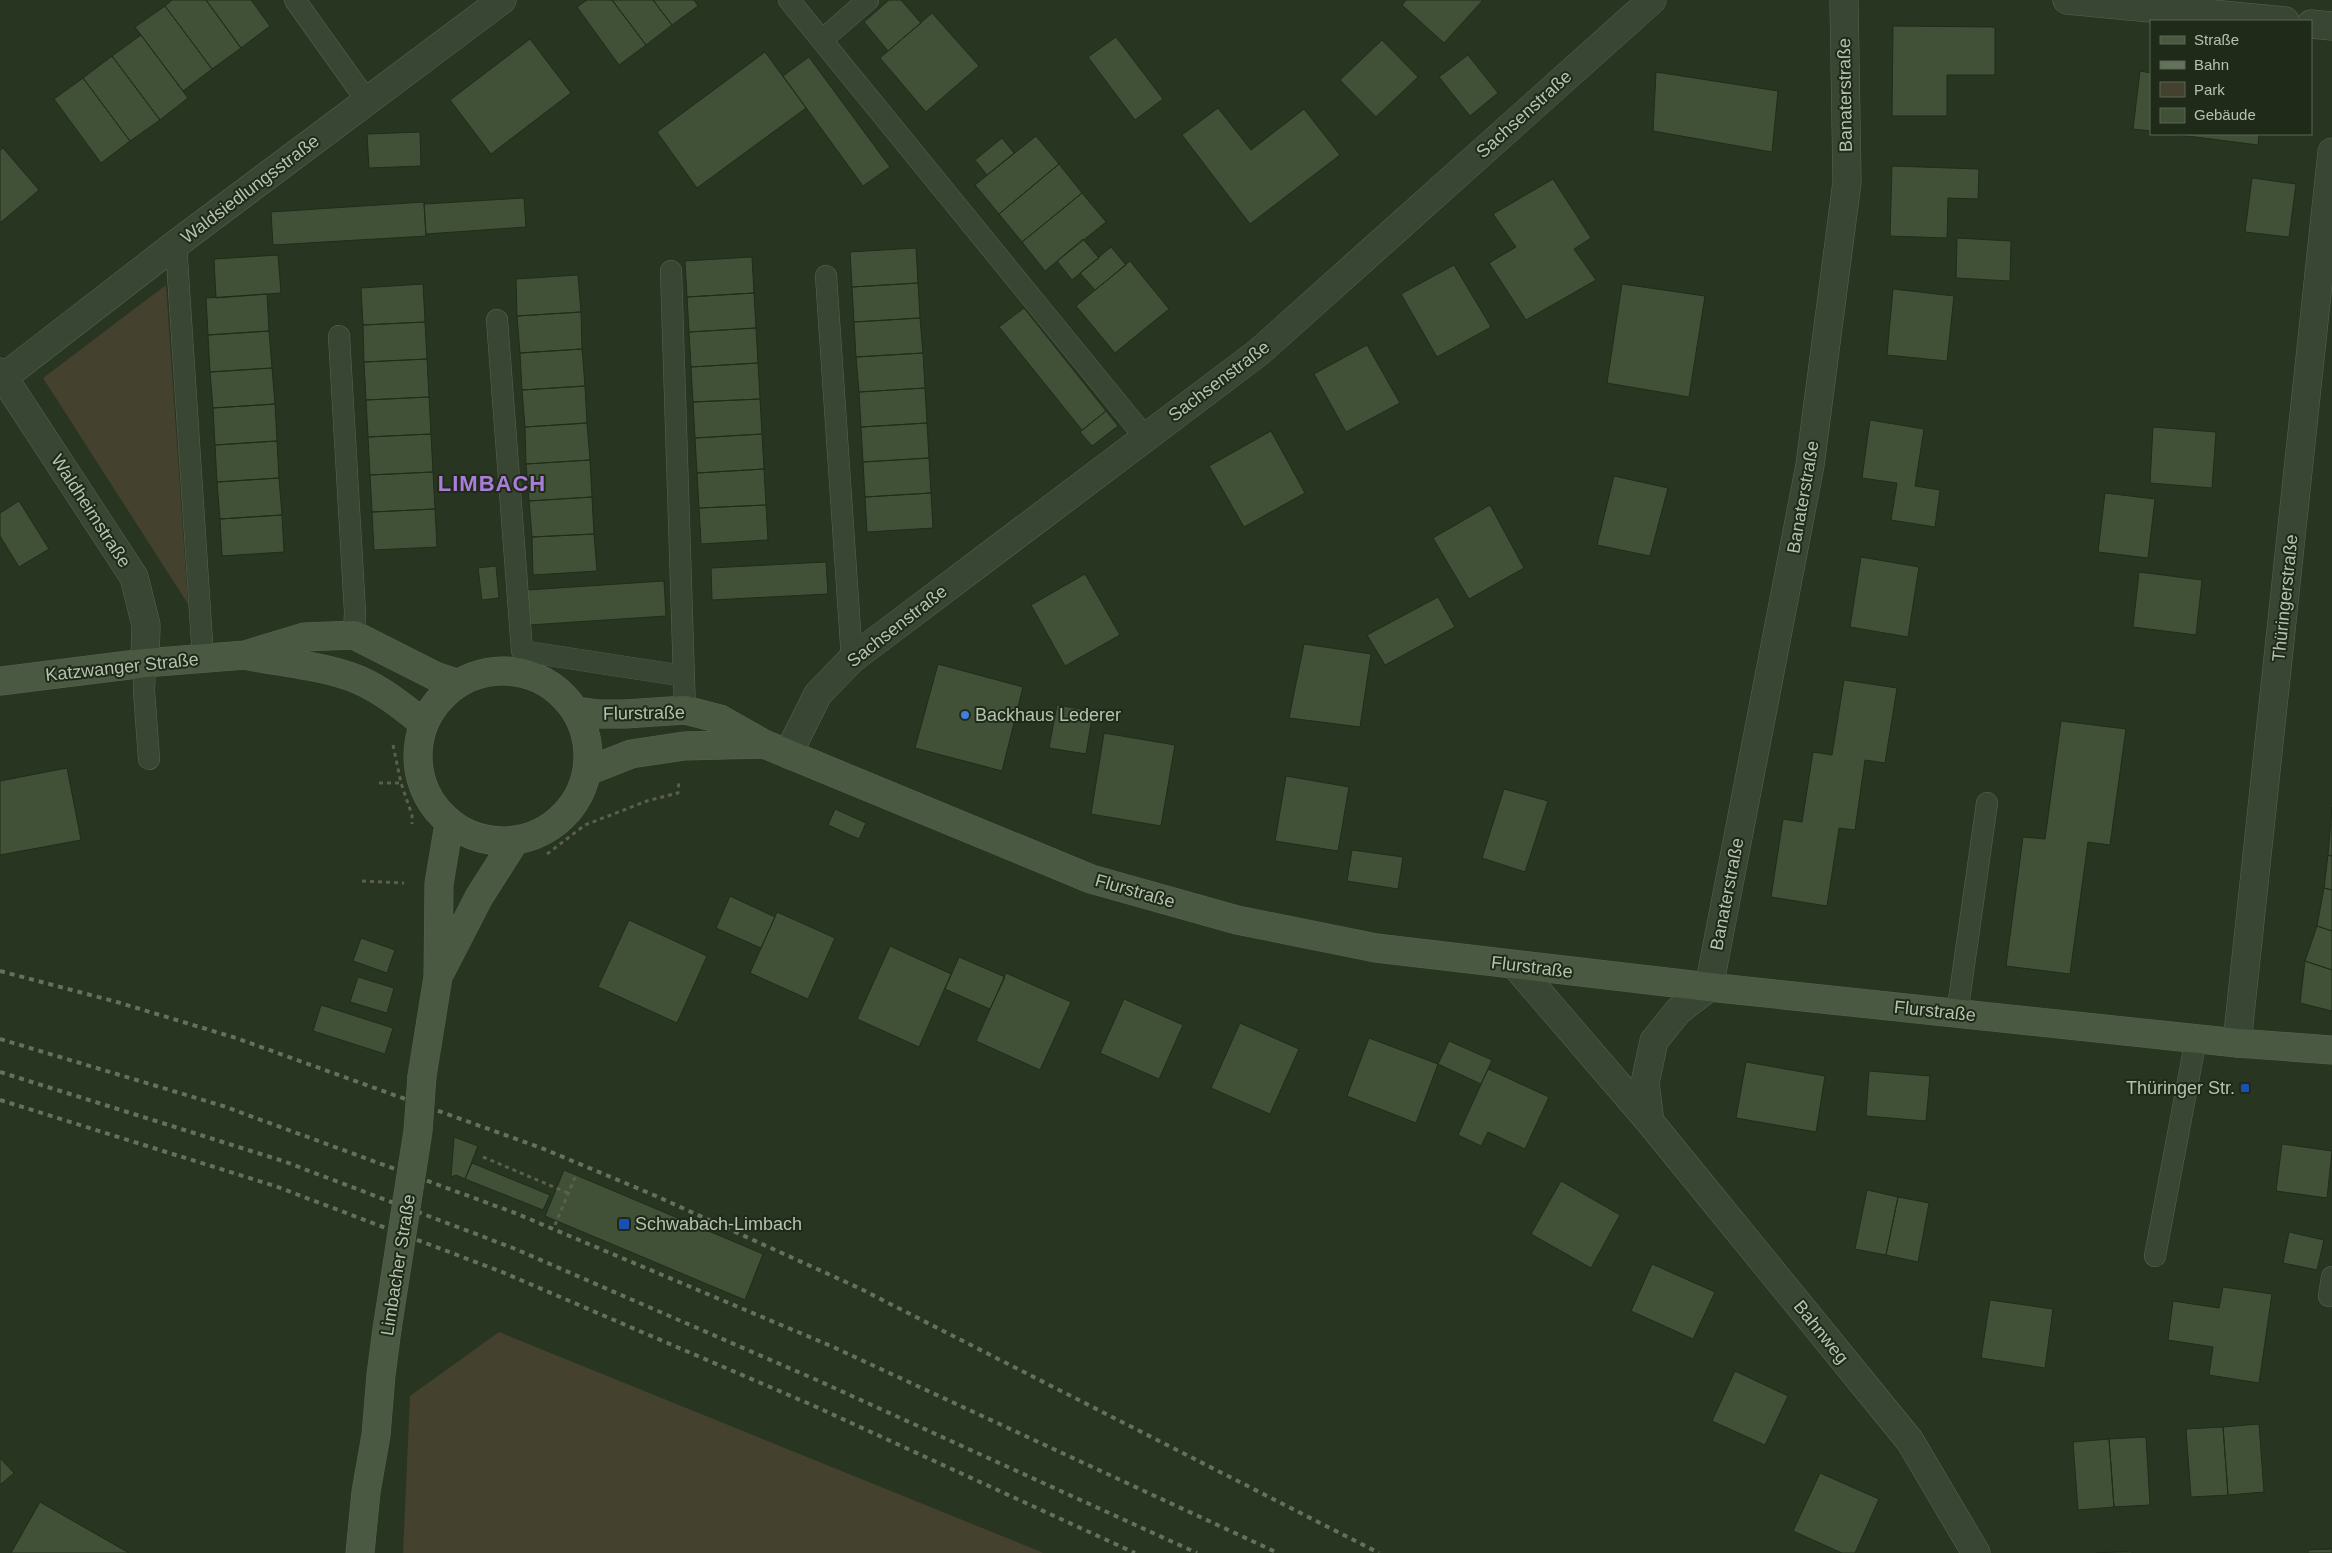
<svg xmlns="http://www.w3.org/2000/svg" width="2332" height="1553" font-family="Helvetica,sans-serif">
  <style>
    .green { fill: #44412e }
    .building { fill: #415137; stroke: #212c1b }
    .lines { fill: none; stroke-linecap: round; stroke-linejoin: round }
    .lane-casing { stroke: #586451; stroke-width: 22 }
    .street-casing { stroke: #586451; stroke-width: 29 }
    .secondary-casing { stroke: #586451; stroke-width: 29 }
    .path { stroke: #5b5f4b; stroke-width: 3; stroke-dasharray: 4 4; stroke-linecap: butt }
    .lane { stroke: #3a4634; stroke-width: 21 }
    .street { stroke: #3a4634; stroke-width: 28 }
    .secondary { stroke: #495942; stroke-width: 28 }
    .rail { stroke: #63725b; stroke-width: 4; stroke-dasharray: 5 5; stroke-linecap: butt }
    .secondary-bridge-casing { stroke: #586451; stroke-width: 29; stroke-linecap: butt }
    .secondary-bridge { stroke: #495942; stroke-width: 28 }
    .shop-dot { fill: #3f7fe0; stroke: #1f2a19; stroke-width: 2 }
    .transit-dot { fill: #1a4fb4; stroke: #1f2a19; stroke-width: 2 }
    .labels { text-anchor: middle; stroke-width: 4; stroke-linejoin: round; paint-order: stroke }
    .street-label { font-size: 18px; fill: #b5c3ae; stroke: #1f2a19 }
    .poi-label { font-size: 18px; fill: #b5c3ae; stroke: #1f2a19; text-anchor: start }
    .district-label { font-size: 22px; font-weight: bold; letter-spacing: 1px; fill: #aa7ed7; stroke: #1f2a19 }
  </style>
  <rect width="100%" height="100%" fill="#283520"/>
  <!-- green -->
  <path class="green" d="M166,285L188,604L43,378Z
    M499,1332L1039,1551L1043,1553H403L410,1396Z"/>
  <!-- building -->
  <path class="building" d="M172,0H206L241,48L212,69L165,6Z
    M206,0H251L270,26L241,48Z
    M587,0H612L646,45L619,65L577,7Z
    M612,0H653L672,25L646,45Z
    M653,0H694L698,6L672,25Z
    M889,0H901L921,23L888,51L864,22Z
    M1406,0H1483L1444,43L1402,5Z
    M165,6L212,69L183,91L135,27Z
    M932,13L979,66L926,112L880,58Z
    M1893,26L1995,27V75H1947V116H1892Z
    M141,35L188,98L160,120L112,56Z
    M1116,37L1163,99L1135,120L1088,57Z
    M530,39L571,93L491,154L450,100Z
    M1382,40L1418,77L1376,117L1340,80Z
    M765,52L806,108L697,188L657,132Z
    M1468,55L1498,93L1470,116L1439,77Z
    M112,56L160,120L130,141L83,78Z
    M809,57L890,167L863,186L783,76Z
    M2140,71L2151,73V131L2133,129Z
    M1656,72L1778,91L1772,152L1653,131Z
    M83,78L130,141L101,163L54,99Z
    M1218,108L1251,150L1304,109L1340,155L1250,224L1182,135Z
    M420,132L421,166L369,168L367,134Z
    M2172,134H2259L2258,145Z
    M1036,136L1059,164L999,214L975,185Z
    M1002,138L1014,153L987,175L975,160Z
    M3,148L39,190L0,223V150Z
    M1059,164L1082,193L1022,242L999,214Z
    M1892,166L1979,169L1978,199L1948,198L1947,238L1890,236Z
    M2252,178L2296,184L2289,237L2245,232Z
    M1553,179L1591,238L1574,249L1596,280L1526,320L1489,263L1516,247L1493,214Z
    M1082,193L1106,222L1045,271L1022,242Z
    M524,198L526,227L426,234L424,204Z
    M424,202L426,236L273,245L271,212Z
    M1957,238L2011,241L2010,281L1956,278Z
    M1083,239L1099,258L1072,280L1057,261Z
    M1111,247L1126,265L1095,290L1080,273Z
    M916,248L918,283L852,287L850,252Z
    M278,255L281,293L216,298L214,259Z
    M752,257L754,293L687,297L685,261Z
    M1130,261L1169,309L1115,353L1076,306Z
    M1454,265L1491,327L1437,357L1401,294Z
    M578,275L581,312L517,316L516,279Z
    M918,283L920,318L854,322L852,287Z
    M423,284L425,322L363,325L361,288Z
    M1622,284L1705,296L1689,397L1607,383Z
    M1893,289L1954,296L1947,361L1887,355Z
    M754,293L756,328L689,332L687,297Z
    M267,294L269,331L208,335L206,298Z
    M1024,308L1106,411L1082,430L999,327Z
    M581,312L582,349L520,353L517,316Z
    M920,318L923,353L856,357L854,322Z
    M425,322L427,359L364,362L363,325Z
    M756,328L758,363L691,367L689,332Z
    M269,331L272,368L210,372L208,335Z
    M1367,345L1400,403L1346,432L1314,374Z
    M582,349L585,386L522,390L520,353Z
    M923,353L925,388L859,392L856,357Z
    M427,359L429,397L366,400L364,362Z
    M758,363L760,399L693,402L691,367Z
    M272,368L275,404L213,408L210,372Z
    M585,386L587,423L525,427L522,390Z
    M925,388L927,423L861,427L859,392Z
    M429,397L431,434L368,437L366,400Z
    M760,399L762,434L695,438L693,402Z
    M275,404L277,441L215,445L213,408Z
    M1106,411L1118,426L1092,446L1080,432Z
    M1870,420L1924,429L1915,486L1940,490L1935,527L1891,520L1897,483L1862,478Z
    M587,423L590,460L526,464L525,427Z
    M927,423L929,458L863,462L861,427Z
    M2153,427L2216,432L2212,488L2150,483Z
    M1271,431L1305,493L1244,527L1209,466Z
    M431,434L433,472L370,475L368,437Z
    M762,434L764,469L697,473L695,438Z
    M277,441L279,478L217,482L215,445Z
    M929,458L931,493L865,497L863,462Z
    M590,460L592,497L529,501L526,464Z
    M764,469L766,505L699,508L697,473Z
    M433,472L435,509L372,512L370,475Z
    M1614,476L1668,488L1650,556L1597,545Z
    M279,478L282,515L220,519L217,482Z
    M931,493L933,528L867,532L865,497Z
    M2105,493L2155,499L2148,558L2098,552Z
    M592,497L594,534L532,537L529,501Z
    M19,501L49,549L19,567L0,536V513Z
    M766,505L768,540L701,544L699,508Z
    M1490,505L1524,568L1469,599L1433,538Z
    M435,509L437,547L374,550L372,512Z
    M282,515L284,552L222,556L220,519Z
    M594,534L597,571L533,575L532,537Z
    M1861,557L1919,567L1908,637L1850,627Z
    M826,562L828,594L712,600L711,568Z
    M496,566L499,598L482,600L478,568Z
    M2139,572L2202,580L2196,635L2133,627Z
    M1085,574L1120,635L1065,666L1031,605Z
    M664,581L666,616L529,625L527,590Z
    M1438,597L1455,627L1385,665L1367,635Z
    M1304,644L1371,654L1360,727L1289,718Z
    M938,664L1023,687L1002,771L915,748Z
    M1844,680L1897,688L1885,763L1865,760L1855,830L1839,828L1827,906L1771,897L1783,819L1802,822L1813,752L1832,755Z
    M1057,705L1093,711L1086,754L1049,748Z
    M2061,721L2126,729L2110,845L2088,842L2070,974L2006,966L2023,837L2045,839Z
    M1104,733L1175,745L1161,826L1091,814Z
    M67,768L81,840L0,855V781Z
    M1286,776L1349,787L1338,851L1275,841Z
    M1504,789L1548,801L1525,872L1482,858Z
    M2332,807V856L2328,855Z
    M835,809L866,823L859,839L828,825Z
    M1352,850L1403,857L1398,889L1347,881Z
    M2328,855L2332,856V890L2324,888Z
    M2324,888L2332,890V931L2317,926Z
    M730,896L775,917L761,948L716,928Z
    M777,912L835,938L808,999L750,973Z
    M629,920L707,956L677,1023L598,987Z
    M2317,926L2332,931V970L2305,961Z
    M361,938L395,950L387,973L353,961Z
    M890,946L951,974L919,1047L857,1019Z
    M959,957L1005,977L990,1009L945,989Z
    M2305,961L2332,970V1011L2300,1003Z
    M1006,973L1071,1002L1040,1070L976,1041Z
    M358,977L394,988L387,1013L350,1002Z
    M1124,999L1183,1025L1159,1079L1100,1053Z
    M321,1005L393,1028L385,1054L313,1031Z
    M1240,1023L1299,1049L1270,1114L1211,1088Z
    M1369,1038L1438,1064L1416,1123L1347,1096Z
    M1449,1041L1492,1060L1481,1084L1438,1064Z
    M1746,1062L1825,1076L1816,1132L1736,1118Z
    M1488,1069L1549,1097L1525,1149L1488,1132L1481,1146L1458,1135Z
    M1869,1071L1930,1076L1926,1121L1866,1116Z
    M454,1137L478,1146L465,1179L456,1175L451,1177Z
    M2282,1144L2332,1151L2327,1198L2276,1191Z
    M472,1163L550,1195L543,1210L465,1179Z
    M564,1170L763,1254L745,1300L545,1216Z
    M1561,1181L1620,1215L1591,1268L1531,1234Z
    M1867,1190L1898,1197L1886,1255L1855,1249Z
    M1898,1197L1929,1203L1918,1262L1886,1255Z
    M2289,1232L2324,1240L2317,1270L2283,1263Z
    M1652,1264L1715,1292L1693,1339L1631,1311Z
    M2223,1287L2272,1294L2259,1383L2209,1375L2213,1347L2168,1340L2173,1301L2219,1308Z
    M1990,1300L2053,1309L2045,1368L1981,1358Z
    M1735,1371L1788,1396L1765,1445L1712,1421Z
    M2259,1424L2264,1492L2228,1495L2223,1427Z
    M2223,1427L2228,1495L2191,1497L2186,1429Z
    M2146,1437L2150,1505L2114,1507L2109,1439Z
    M2109,1439L2114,1507L2078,1510L2073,1442Z
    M0,1458L14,1473L0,1485Z
    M1820,1473L1879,1499L1855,1553H1842L1793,1531Z
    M40,1502L129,1553H11Z
    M2332,1549V1553H2308V1550Z
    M2132,1551V1553H2096Z"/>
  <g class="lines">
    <!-- lane casing -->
    <g class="lane-casing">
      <path id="lane" d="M295,0L367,101
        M789,0L1145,437
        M822,40L868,0
        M176,244L203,658
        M671,271L685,710
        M826,276L852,659
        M497,320L522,651L684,676
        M339,336L355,612L354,635
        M145,663L144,691L149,759
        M1957,1014L1987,803
        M2155,1256L2196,1039
        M2329,1296L2332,1277"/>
    </g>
    <!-- street casing -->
    <g class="street-casing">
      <path id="street" d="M2067,0L2285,21
        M2311,24L2332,26
        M0,372L134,577L146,625L145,663
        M0,380L176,244L502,0
        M788,754L818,694L852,659L1259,352L1652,0
        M1516,966L1650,1122L1910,1441L1976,1553
        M2237,1043L2332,152
        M1650,1122L1645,1083L1654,1041L1678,1011L1709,987L1810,465L1847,182L1844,0"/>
    </g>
    <!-- secondary casing -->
    <g class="secondary-casing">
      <path id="secondary" d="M249,656C285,663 325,666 359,680C382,690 403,707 423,723
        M418 756a85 85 0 1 1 170 0a85 85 0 1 1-170 0Z
        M0,681L145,663L245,655L304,637L354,635L435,676L456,683
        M577,711L599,714H625L685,710L720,719L764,744L1091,879L1237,920L1376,948L1709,987L2237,1043L2332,1050
        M588,771L631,754L684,746L764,744
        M441,971L479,897L514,842
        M422,1076L438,977L439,884L449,824
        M360,1553L366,1492L376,1435L381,1375L387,1329"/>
    </g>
    <!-- path -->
    <path class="path" d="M393,745L401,783L412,815V824
      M379,783H401
      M547,854L585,825L647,801L678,793L679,780
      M362,881L404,883
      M483,1157L568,1193
      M555,1225L576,1175"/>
    <!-- lane -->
    <use href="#lane" class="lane"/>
    <!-- street -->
    <use href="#street" class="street"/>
    <!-- secondary -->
    <use href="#secondary" class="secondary"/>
    <!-- rail -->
    <path class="rail" d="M0,971L117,1002L236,1038L544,1149L656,1196L859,1288L1379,1553
      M0,1039L223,1106L515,1213L831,1346L1278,1553
      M0,1072L283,1161L513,1248L819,1381L1197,1553
      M0,1100L275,1186L502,1272L812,1405L1135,1553"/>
    <!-- secondary-bridge casing -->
    <g class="secondary-bridge-casing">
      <path id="secondary-bridge" d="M387,1329L418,1131L422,1076"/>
    </g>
    <!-- secondary-bridge -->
    <use href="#secondary-bridge" class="secondary-bridge"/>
  </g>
  <!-- markers -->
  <circle class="shop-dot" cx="965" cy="715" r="5"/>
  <g class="transit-dot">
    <rect x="2240" y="1083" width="10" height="10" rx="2.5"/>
    <rect x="618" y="1218" width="12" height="12" rx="2.5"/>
  </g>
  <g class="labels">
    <!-- street labels -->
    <g class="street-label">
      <text transform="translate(1845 95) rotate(-91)" y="6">Banaterstraße</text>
      <text transform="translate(1524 114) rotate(-42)" y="6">Sachsenstraße</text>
      <text transform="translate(250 189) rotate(-37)" y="6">Waldsiedlungsstraße</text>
      <text transform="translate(1219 381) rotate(-37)" y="6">Sachsenstraße</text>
      <text transform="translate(1803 497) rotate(-80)" y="6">Banaterstraße</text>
      <text transform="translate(91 511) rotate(57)" y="6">Waldheimstraße</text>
      <text transform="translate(2285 598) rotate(-84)" y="6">Thüringerstraße</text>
      <text transform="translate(897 626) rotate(-38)" y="6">Sachsenstraße</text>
      <text transform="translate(122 667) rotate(-6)" y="6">Katzwanger Straße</text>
      <text transform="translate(644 713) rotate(-1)" y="6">Flurstraße</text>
      <text transform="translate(1135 891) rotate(16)" y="6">Flurstraße</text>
      <text transform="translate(1727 894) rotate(-79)" y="6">Banaterstraße</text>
      <text transform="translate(1532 967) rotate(7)" y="6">Flurstraße</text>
      <text transform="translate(1935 1011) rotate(6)" y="6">Flurstraße</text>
      <text transform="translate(398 1265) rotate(-81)" y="6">Limbacher Straße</text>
      <text transform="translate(1821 1332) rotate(51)" y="6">Bahnweg</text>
    </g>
    <!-- poi labels -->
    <g class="poi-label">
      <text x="975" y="721">Backhaus Lederer</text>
      <text x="2235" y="1094" text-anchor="end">Thüringer Str.</text>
      <text x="635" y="1230">Schwabach-Limbach</text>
    </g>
    <!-- district labels -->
    <g class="district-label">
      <text x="492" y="491">LIMBACH</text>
    </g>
  </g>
  <!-- legend -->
  <rect x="2150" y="20" width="162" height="115" fill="#1f2a19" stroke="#5b6755"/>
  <rect x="2160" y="36" width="25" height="8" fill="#495942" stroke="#5b6755"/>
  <text x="2194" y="45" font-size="15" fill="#b5c3ae">Straße</text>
  <rect x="2160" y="61" width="25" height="8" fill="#63725b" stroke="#5b6755"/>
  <text x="2194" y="70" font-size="15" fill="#b5c3ae">Bahn</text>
  <rect x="2160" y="82" width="25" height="15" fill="#44412e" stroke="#5b6755"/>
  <text x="2194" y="95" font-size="15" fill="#b5c3ae">Park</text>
  <rect x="2160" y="108" width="25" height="15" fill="#415137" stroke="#5b6755"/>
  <text x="2194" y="120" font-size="15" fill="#b5c3ae">Gebäude</text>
</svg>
